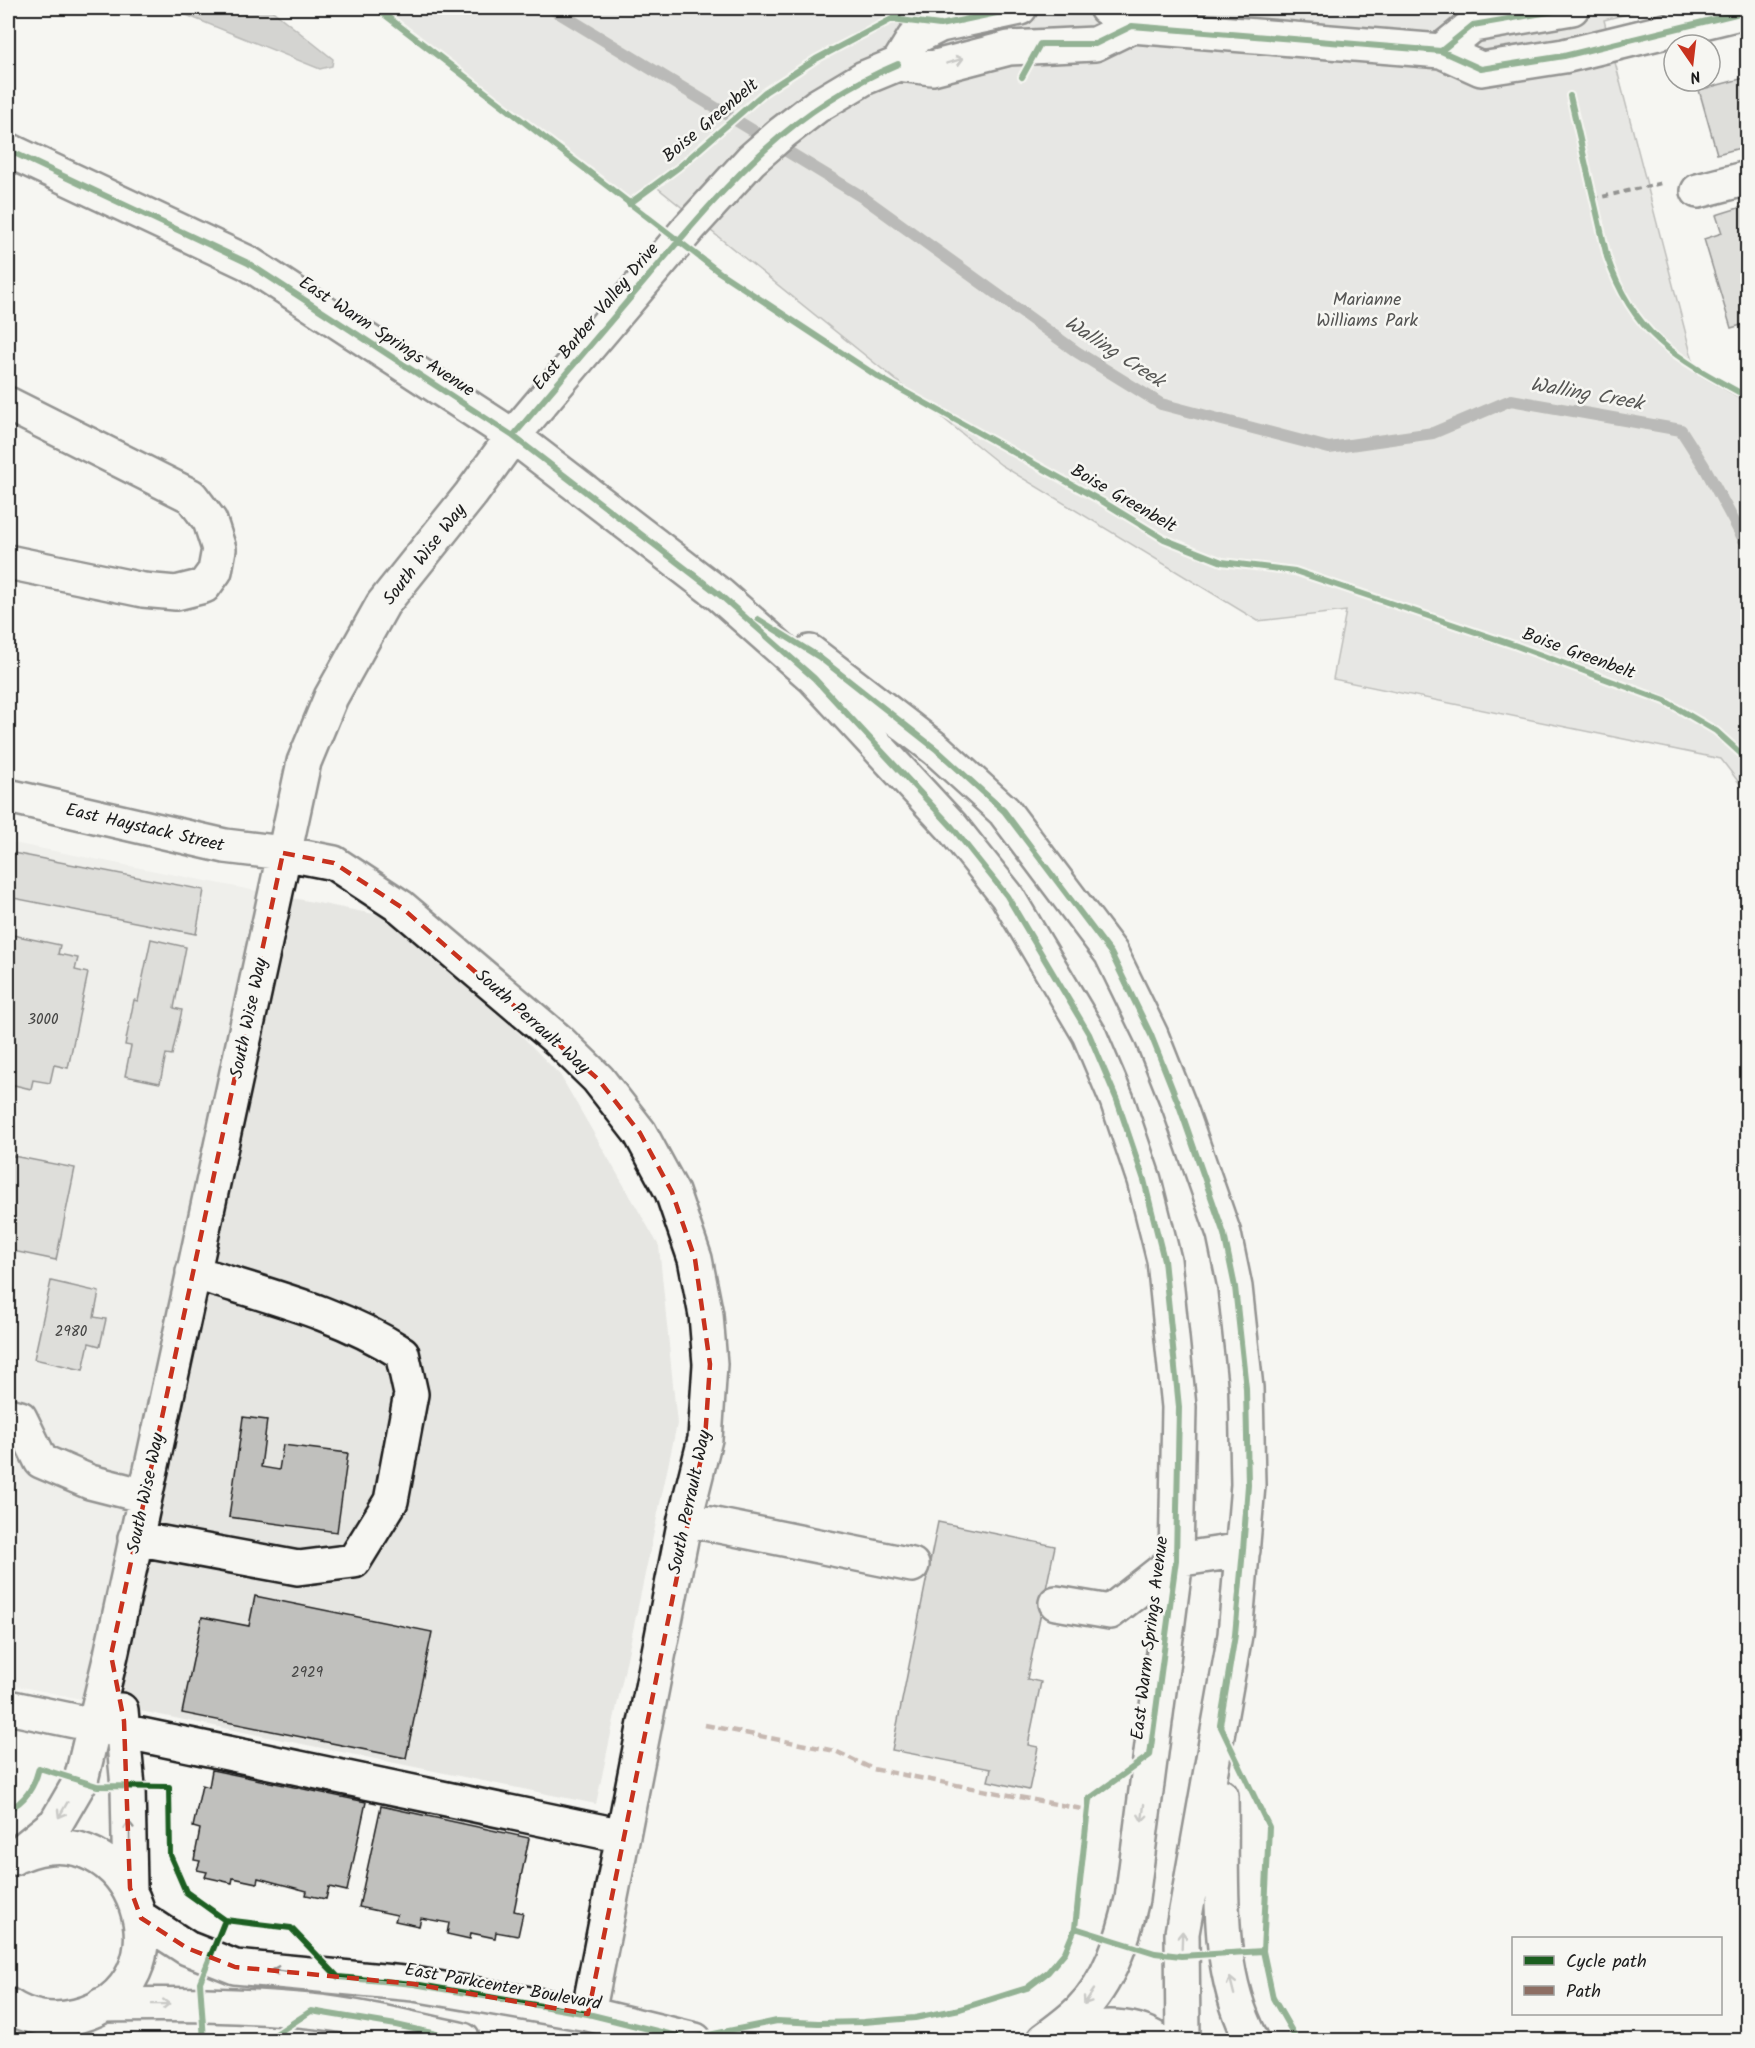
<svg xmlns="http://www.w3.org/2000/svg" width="1755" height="2048" font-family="Kalam,sans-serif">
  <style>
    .built { fill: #e6e6e2 }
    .green { fill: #d6d6d2; stroke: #797977; stroke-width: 1.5 }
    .water { fill: #acaca9; stroke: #727271; stroke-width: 1.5 }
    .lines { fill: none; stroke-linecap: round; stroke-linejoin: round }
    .stream { stroke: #727271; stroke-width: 12 }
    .building { fill: #c0c0bd; stroke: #1c1c1c; stroke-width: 1.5 }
    .minor-casing { stroke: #1c1c1c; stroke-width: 38 }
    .major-casing { stroke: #1c1c1c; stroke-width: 38 }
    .path { stroke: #1c1c1c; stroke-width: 4; stroke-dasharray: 6 4.5; stroke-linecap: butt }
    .minor { stroke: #f6f6f2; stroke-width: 33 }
    .major { stroke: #f6f6f2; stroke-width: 33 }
    .quiet { stroke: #8d6e63; stroke-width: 4.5; stroke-dasharray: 9 4.5; stroke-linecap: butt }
    .cycleway-casing { stroke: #f6f6f2; stroke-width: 10 }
    .cycleway { stroke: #1b5e20; stroke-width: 6 }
    .oneway { stroke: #949492 }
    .marked { fill: none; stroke: #c8321e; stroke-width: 4.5; stroke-dasharray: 12 8; stroke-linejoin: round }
    .labels { text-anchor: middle; stroke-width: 5; stroke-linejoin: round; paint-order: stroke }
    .number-label { font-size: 15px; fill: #454544 }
    .street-label { font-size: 18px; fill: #1c1c1c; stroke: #f6f6f2 }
    .park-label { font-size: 18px; fill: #545453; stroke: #f6f6f2 }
    .water-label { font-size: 20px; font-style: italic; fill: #565654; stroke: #f6f6f2 }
  </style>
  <rect width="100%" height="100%" fill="#f6f6f2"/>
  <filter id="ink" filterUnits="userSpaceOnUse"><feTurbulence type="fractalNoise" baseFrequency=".0167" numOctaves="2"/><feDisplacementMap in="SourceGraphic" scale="12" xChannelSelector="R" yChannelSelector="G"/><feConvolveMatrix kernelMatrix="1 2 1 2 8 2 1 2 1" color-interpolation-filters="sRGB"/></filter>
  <g filter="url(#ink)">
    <!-- built -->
    <path class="built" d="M8,842L409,921L560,1075L659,1246L677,1424L596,1804L8,1684Z"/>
    <!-- green -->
    <path class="green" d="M376,8H1649L1604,20L1696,373L1747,402V793L1721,759L1333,679L1346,611L1258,621L1001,465L654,185L629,204Z"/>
    <!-- water -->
    <path class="water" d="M169,8H269L333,59L332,66L320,69Z"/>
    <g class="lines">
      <!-- stream -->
      <path class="stream" d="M551,8L864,198L1077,352L1161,404L1329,448L1433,433L1511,400L1681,430L1704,466L1744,540L1748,541"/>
    </g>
    <!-- building -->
    <path class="building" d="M1748,77V146L1717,154L1699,90Z
      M1748,205V323L1731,328L1704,239L1722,233L1716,215Z
      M8,852L204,890L196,934L8,897Z
      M8,934L60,945L58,954L78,958L75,970L88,973L68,1068L54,1065L50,1083L33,1080L31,1089L14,1085L12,1094L8,1093Z
      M151,939L186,947L174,1008L182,1010L172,1055L166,1054L160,1083L125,1076L131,1046L125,1045L134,1000L138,1001Z
      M8,1155L75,1168L56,1260L8,1250Z
      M51,1281L99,1292L94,1317L106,1319L100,1346L89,1343L83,1370L34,1359Z
      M243,1417L267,1420L261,1467L279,1470L283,1445L348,1453L337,1532L229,1517Z
      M938,1522L1055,1546L1027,1679L1041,1682L1028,1745L1038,1747L1029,1790L988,1781L991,1769L892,1750Z
      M255,1596L432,1632L406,1758L182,1713L202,1617L249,1626Z
      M212,1770L366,1802L347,1891L329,1887L326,1899L306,1895L307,1891L258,1878L257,1883L233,1878L232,1883L205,1877L207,1872L197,1870L200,1861L194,1860L200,1829L193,1827L202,1785L209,1787Z
      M381,1806L529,1838L514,1911L523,1913L518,1936L496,1932L495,1938L471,1933L470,1939L447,1934L449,1923L421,1918L419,1926L395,1921L397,1915L359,1907Z"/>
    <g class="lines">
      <!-- minor casing -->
      <g class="minor-casing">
        <path id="minor" d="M1106,8L1132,26
          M1441,51L1473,25L1572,8
          M898,64L914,38L940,25L1020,8
          M8,150L248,263L513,436L720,595L814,678L952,827L1007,896L1089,1034L1117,1100L1144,1180L1164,1260L1179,1407L1176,1560L1132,1899C1123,1939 1110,1981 1080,2011C1069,2022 1056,2031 1044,2040
          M1698,191L1748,178
          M8,404L191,496L210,521L219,549L215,571L204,586L176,593L143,590L8,562
          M810,652L937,750L1004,811L1111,953L1151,1035L1180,1108L1224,1234L1235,1287L1246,1388L1248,1485L1235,1635L1182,1933L1183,2040
          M8,796L225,846L283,853L334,863L401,907L558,1040L598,1079L640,1133L672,1192L695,1259L706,1315L710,1364L705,1439L685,1519L588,2014
          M8,1415L20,1418L41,1461L90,1482L145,1496
          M685,1519L912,1565
          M135,1538L298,1568L354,1561L391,1501L411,1394L402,1353C339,1312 264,1295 193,1272
          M1056,1603L1110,1612L1176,1560L1243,1550
          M8,1707L623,1836
          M121,1710L128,1787L130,1888
          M1221,1796C1223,1877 1213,1967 1252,2040
          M13,1858L56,1823L81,1780L111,1655L304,762L331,697L383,604L471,494L513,436L689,228L751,160L782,133L817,106L864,78L898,64L932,68L1009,48L1095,44L1132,26L1441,51L1481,69L1564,56L1748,11
          M141,1918L187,1948L235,1967L414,1984L588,2014L695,2040
          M8,2005C28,2019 54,2022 77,2016C194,1987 137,1806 19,1855
          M102,2005C172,2004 240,2004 309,2011C361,2016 412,2029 463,2040"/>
      </g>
      <!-- major casing -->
      <g class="major-casing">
        <path id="major" d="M1047,2040C1081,2028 1125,2018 1157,2040"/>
      </g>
      <!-- path -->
      <path class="path" d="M1593,199L1662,183"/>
      <!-- minor -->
      <use href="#minor" class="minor"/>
      <!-- major -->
      <use href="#major" class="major"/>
      <!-- quiet -->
      <path class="quiet" d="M705,1725L835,1751L873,1769L1087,1810"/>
      <!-- cycleway casing -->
      <g class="cycleway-casing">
        <path id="cycleway" d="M376,8L719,272L880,378L1105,503L1164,539L1222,562L1295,571L1514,645L1665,701L1716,731L1748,760
          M892,19L940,25L1020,8
          M1441,51L1473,25L1572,8
          M1022,77L1040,44H1095L1132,26L1441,51L1481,69L1564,56L1748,11
          M1570,96L1607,257C1634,337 1678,359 1748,397
          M8,150L248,263L513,436L720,595L814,678L952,827L1007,896L1089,1034L1117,1100L1144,1180L1164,1260L1179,1407L1176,1560L1150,1755L1089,1799L1075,1928L1065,1952L1048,1972L1027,1988L960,2009L915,2018L863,2022L818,2023L777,2021L689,2039L588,2014L414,1984L338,1977L291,1928L225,1920L186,1892L170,1855L169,1787L97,1786L39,1768C35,1785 25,1803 8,1809
          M629,204L679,167L765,92L816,59L892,19L906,8
          M513,436C558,383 603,330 648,277C725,187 786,111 898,64
          M758,619L819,657L937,750L1004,811L1111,953L1151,1035L1180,1108L1224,1234L1235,1287L1246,1388L1248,1485L1243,1550L1235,1635L1220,1725L1269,1827L1263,1951L1273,1998L1297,2040
          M1075,1928L1155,1953L1181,1956L1263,1951
          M204,2040L200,1982L225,1920
          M267,2040L311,2011L396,2025L463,2040"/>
      </g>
      <!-- cycleway -->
      <use href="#cycleway" class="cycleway"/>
    </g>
    <!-- one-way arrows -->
    <defs><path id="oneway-shaft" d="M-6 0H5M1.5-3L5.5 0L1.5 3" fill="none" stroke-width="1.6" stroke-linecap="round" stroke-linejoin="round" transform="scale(1.5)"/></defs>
    <g class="oneway">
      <use href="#oneway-shaft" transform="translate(955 61) rotate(-16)"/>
      <use href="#oneway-shaft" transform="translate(63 1810) rotate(120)"/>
      <use href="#oneway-shaft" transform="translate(1143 1813) rotate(97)"/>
      <use href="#oneway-shaft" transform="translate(129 1830) rotate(-92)"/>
      <use href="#oneway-shaft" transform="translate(1182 1940) rotate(-88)"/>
      <use href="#oneway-shaft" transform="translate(280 1971) rotate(-174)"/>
      <use href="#oneway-shaft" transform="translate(1232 1986) rotate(-104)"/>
      <use href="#oneway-shaft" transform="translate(1089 1997) rotate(124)"/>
      <use href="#oneway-shaft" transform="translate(161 2004) rotate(-1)"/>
    </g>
  </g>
  <!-- marked area -->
  <path d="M0 0H1755V2048H0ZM283,853L334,863L401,907L598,1079L640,1133L672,1192L695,1259L710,1364L705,1439L588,2014L414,1984L235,1967L187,1948L141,1918L130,1888L124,1721L111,1655Z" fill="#f6f6f2" fill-opacity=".55" fill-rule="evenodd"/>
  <path class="marked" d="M283,853L334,863L401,907L598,1079L640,1133L672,1192L695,1259L710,1364L705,1439L588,2014L414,1984L235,1967L187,1948L141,1918L130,1888L124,1721L111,1655Z"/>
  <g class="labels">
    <!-- number labels -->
    <g class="number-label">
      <text x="43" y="1024">3000</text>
      <text x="71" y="1336">2980</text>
      <text x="307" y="1677">2929</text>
    </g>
    <!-- street labels -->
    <g class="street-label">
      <text transform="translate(710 120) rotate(-40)" y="6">Boise Greenbelt</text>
      <text transform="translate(595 316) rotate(-50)" y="6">East Barber Valley Drive</text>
      <text transform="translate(387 336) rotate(33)" y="6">East Warm Springs Avenue</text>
      <text transform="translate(1124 498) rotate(30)" y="6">Boise Greenbelt</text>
      <text transform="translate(424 554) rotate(-52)" y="6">South Wise Way</text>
      <text transform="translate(1579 653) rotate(20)" y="6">Boise Greenbelt</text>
      <text transform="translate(145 827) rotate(13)" y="6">East Haystack Street</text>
      <text transform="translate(248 1018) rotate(-78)" y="6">South Wise Way</text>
      <text transform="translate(533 1021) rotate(42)" y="6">South Perrault Way</text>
      <text transform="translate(145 1493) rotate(-78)" y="6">South Wise Way</text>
      <text transform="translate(689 1502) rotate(-78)" y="6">South Perrault Way</text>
      <text transform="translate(1149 1638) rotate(-83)" y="6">East Warm Springs Avenue</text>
      <text transform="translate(503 1986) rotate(10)" y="6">East Parkcenter Boulevard</text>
    </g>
    <!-- park labels -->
    <g class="park-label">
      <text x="1367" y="305">Marianne<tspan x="1367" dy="21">Williams Park</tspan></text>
    </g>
    <!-- water labels -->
    <g class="water-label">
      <text transform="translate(1115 351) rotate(33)" y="7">Walling Creek</text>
      <text transform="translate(1587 393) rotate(10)" y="7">Walling Creek</text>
    </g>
  </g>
  <!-- margin -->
  <rect width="1755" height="2048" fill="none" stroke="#f6f6f2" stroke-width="30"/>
  <rect x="15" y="15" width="1725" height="2018" fill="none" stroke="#1c1c1c" stroke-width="2" filter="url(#ink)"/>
  <!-- legend -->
  <rect x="1512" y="1937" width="210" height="78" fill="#f6f6f2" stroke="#9f9f9c" stroke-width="1.5"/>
  <rect x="1524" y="1956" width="30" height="9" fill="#1b5e20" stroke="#9f9f9c" stroke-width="1.5"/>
  <text x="1566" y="1967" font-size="18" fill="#1c1c1c">Cycle path</text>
  <rect x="1524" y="1986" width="30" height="9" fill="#8d6e63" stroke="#9f9f9c" stroke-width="1.5"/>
  <text x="1566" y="1997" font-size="18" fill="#1c1c1c">Path</text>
  <!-- north arrow -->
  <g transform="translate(1692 63) rotate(166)"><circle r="28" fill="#f6f6f2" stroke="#9f9f9c" stroke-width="1.5"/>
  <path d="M0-4.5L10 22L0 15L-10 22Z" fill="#c8321e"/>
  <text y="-9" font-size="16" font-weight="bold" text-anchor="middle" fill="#1c1c1c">N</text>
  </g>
</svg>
